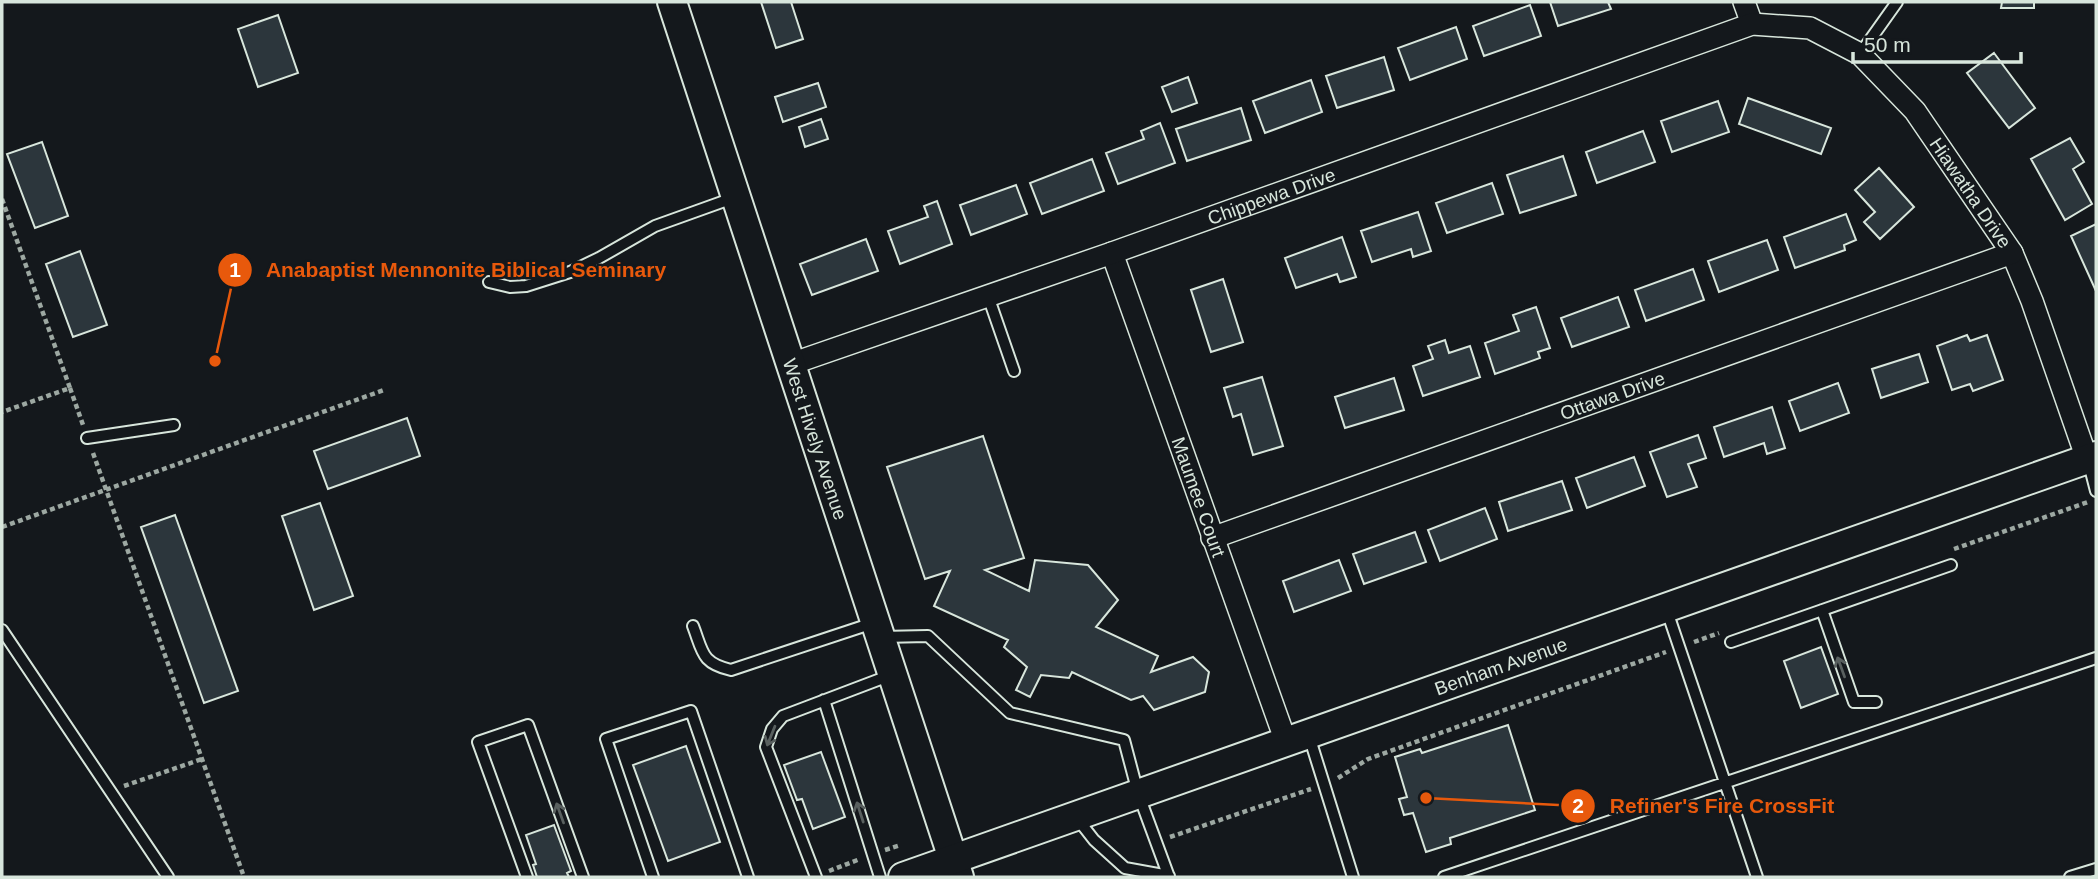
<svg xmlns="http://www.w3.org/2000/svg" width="2098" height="879" font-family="Arial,sans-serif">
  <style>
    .building { fill: #2c363c; stroke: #d8e6dc; stroke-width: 2 }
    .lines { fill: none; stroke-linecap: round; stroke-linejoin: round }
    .lane-casing { stroke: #d8e6dc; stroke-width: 14 }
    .street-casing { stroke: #d8e6dc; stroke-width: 24 }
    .secondary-casing { stroke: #d8e6dc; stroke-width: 32 }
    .path { stroke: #9da8a2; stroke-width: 4.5; stroke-dasharray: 5 3.5; stroke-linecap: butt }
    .lane { stroke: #14181c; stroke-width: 10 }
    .street { stroke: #14181c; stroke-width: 21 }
    .secondary { stroke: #14181c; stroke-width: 28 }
    .oneway { stroke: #59605f }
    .labels { text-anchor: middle; stroke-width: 5; stroke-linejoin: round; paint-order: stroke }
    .street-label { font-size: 19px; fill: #d8e6dc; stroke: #14181c }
    .leader { fill: none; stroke: #e8590c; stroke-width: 2.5 }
    .callout-dot { fill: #e8590c; stroke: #14181c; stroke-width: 2.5 }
    .mark-label { font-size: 21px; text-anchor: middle; font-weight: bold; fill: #fff }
    .callout-label { font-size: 21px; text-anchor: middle; font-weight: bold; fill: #e8590c; stroke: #14181c; stroke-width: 5; stroke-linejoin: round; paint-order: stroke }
  </style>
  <rect width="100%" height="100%" fill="#14181c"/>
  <!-- building -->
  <path class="building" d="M761,2H791L803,39L776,48Z
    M1550,2H1608L1611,9L1558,26Z
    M2002,2H2034V8H2001Z
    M1530,5L1541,36L1484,56L1473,26Z
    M278,15L298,73L258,87L238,29Z
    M1456,27L1467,59L1410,80L1398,48Z
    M1994,53L2035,108L2009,128L1967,73Z
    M1384,57L1394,90L1337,108L1326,76Z
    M1188,77L1197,103L1172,112L1162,87Z
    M1311,80L1322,112L1265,133L1253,101Z
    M818,83L826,107L783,122L775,97Z
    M1748,98L1831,128L1821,154L1739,124Z
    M1718,101L1729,132L1672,152L1661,121Z
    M1241,108L1251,140L1187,161L1176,129Z
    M821,119L828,139L805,147L799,127Z
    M1160,123L1175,163L1118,184L1106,153L1144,139L1141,131Z
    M1643,131L1655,162L1597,183L1586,152Z
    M2070,138L2084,162L2073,169L2092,204L2065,220L2031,159Z
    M42,142L68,216L35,228L7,154Z
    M1563,156L1576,195L1520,213L1507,175Z
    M1092,159L1104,191L1042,214L1030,183Z
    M1879,168L1914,207L1880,239L1864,222L1875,212L1855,190Z
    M1492,183L1503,214L1447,233L1436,203Z
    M1016,185L1027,214L971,235L960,205Z
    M937,201L952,244L900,264L888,231L928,217L924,206Z
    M1418,212L1431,251L1413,257L1411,249L1372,262L1361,231Z
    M1846,214L1856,240L1844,245L1845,250L1795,268L1784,237Z
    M2096,224V291L2071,236Z
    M1342,237L1356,277L1340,282L1337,274L1296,288L1285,258Z
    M866,239L878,271L812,295L800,264Z
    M1767,240L1778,270L1719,292L1708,261Z
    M80,251L107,325L73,337L46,264Z
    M1693,269L1704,300L1646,321L1635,290Z
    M1223,279L1243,342L1211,352L1191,290Z
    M1618,297L1629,327L1572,347L1561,318Z
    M1536,307L1550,348L1538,352L1540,358L1495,374L1485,343L1519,331L1513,315Z
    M1967,335L1970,341L1987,335L2003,380L1973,391L1970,384L1952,390L1937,346Z
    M1445,340L1449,353L1470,346L1480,377L1423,396L1413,366L1433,359L1428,346Z
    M1919,354L1928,382L1881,398L1872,369Z
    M1262,377L1283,446L1253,455L1241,414L1233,417L1224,388Z
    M1394,378L1404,410L1345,428L1335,397Z
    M1838,383L1849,413L1800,431L1789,401Z
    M1772,407L1785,448L1767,454L1764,443L1724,457L1714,427Z
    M407,418L420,456L328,489L314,451Z
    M1698,435L1706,458L1688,464L1697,487L1667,497L1650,452Z
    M983,436L1024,558L985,570L1029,591L1035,560L1088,565L1118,600L1096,627L1158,656L1151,672L1193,657L1209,672L1205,692L1154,710L1143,696L1131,700L1072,672L1069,678L1041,675L1030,697L1016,690L1027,667L1004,647L1008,640L934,606L950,571L925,579L887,467Z
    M1634,457L1645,486L1587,508L1576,478Z
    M1562,481L1572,510L1508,531L1499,502Z
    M320,503L353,596L314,610L282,516Z
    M1485,508L1497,539L1440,561L1428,530Z
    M175,515L238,691L204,703L141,527Z
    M1415,532L1426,562L1364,584L1353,554Z
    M1339,560L1351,591L1294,612L1283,581Z
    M1821,647L1838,694L1801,708L1784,661Z
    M1508,725L1535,810L1450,838L1451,844L1426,852L1413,813L1404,815L1399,799L1407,797L1395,757L1420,749L1422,753Z
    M686,746L720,842L668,861L633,765Z
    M821,752L845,817L813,829L802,799L797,800L784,765Z
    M554,825L571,871L567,873L569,877H537L533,865L536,864L526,835Z"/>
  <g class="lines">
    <!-- lane casing -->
    <g class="lane-casing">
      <path id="lane" d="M1860,54L1897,2
        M489,282L510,287L526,286L570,272L599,258L655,226L733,198
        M988,296L1014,371
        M87,438L174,425
        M2088,460L2096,491
        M1666,608L1757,877
        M1822,610L1854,702H1876
        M693,626C703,652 701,663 731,670L873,623
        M2,630L168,877
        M881,637L928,636L1010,713L1124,740L1138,793L1169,877
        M1731,642L1951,565
        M824,700L880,877
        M1309,736L1353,877
        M1076,817L1094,840L1125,868L1169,876
        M527,877L478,742L528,725L583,877
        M653,877L606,739L691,711L748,877
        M816,877L766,747L772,729L783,716L891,675
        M1444,877L2096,658
        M2070,877L2096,869"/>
    </g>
    <!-- street casing -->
    <g class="street-casing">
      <g id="street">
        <path d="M1744,2L1752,24"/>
        <path id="s1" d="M1112,253L1286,742"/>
        <path id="s2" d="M791,364L1112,253L1752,24L1810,28L1860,54L1915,111L2012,253L2032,301L2087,459"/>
        <path id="s3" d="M1212,538L2012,253"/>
      </g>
    </g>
    <!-- secondary casing -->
    <g class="secondary-casing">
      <g id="secondary">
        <path id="s4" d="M672,2L959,877"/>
        <path id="s5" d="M903,877L2096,456"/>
      </g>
    </g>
    <!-- path -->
    <path class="path" d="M2,199L70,388L2,412
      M70,388L83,425
      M93,453L244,877
      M2,527L384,390
      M1954,549L2088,502
      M1694,642L1719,633
      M1338,778L1368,759L1666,652
      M124,786L202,759
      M1170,837L1311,789
      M885,850L901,845
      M829,871L860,859"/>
    <!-- lane -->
    <use href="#lane" class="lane"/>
    <!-- street -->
    <use href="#street" class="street"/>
    <!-- secondary -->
    <use href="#secondary" class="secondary"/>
  </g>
  <!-- one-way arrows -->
  <defs><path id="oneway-shaft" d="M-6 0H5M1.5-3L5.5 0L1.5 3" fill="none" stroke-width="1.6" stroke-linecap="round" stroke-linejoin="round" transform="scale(1.75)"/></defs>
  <g class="oneway">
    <use href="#oneway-shaft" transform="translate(1841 667) rotate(-110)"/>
    <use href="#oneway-shaft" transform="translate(771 736) rotate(112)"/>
    <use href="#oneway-shaft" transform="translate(860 812) rotate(-108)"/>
    <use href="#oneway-shaft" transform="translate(560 813) rotate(-110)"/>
  </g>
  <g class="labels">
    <!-- street labels -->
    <g class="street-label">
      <text dy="7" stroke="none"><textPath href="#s2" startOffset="1312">Hiawatha Drive</textPath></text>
      <text dy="7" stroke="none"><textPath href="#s2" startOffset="509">Chippewa Drive</textPath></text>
      <text dy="7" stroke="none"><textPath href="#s3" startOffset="425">Ottawa Drive</textPath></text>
      <text dy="7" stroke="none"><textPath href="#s4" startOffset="460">West Hively Avenue</textPath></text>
      <text dy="7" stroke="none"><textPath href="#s1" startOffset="259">Maumee Court</textPath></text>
      <text dy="7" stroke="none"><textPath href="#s5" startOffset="634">Benham Avenue</textPath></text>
    </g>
  </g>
  <!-- callouts -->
  <path class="leader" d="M215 361L235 270M1426 798L1578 806"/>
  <g class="callout-dot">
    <circle cx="215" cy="361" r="7"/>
    <circle cx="1426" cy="798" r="7"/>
    <circle cx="235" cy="270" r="18"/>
    <circle cx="1578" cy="806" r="18"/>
  </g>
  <g class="mark-label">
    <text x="235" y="277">1</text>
    <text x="1578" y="813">2</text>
  </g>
  <g class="callout-label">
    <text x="466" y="277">Anabaptist Mennonite Biblical Seminary</text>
    <text x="1722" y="813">Refiner's Fire CrossFit</text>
  </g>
  <!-- border -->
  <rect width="2098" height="879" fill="none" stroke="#d8e6dc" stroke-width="7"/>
  <!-- scale -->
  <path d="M1853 52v10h168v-10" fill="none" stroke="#d8e6dc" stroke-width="3.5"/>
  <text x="1864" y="52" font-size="21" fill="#d8e6dc" stroke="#14181c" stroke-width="5" paint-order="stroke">50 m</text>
</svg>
